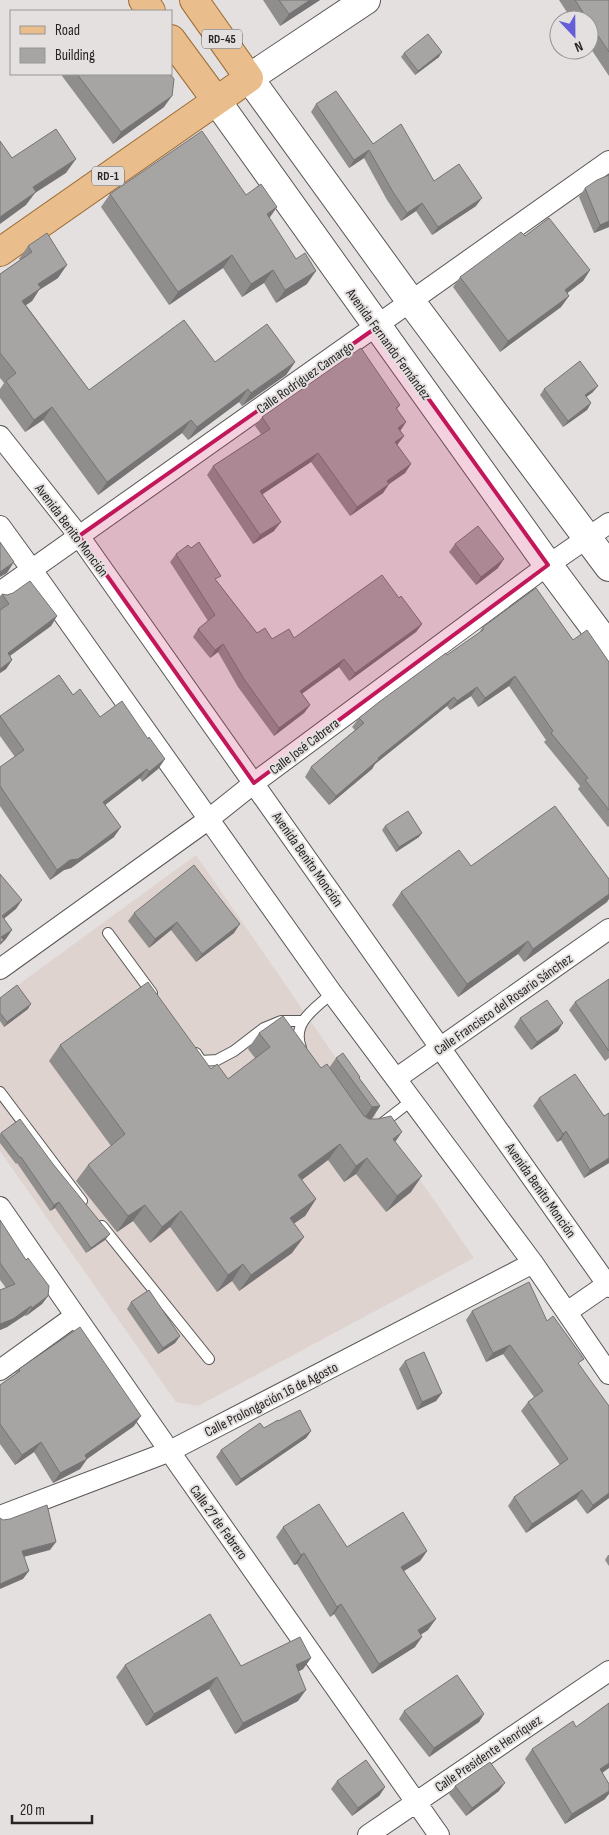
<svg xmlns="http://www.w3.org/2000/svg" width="609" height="1835" font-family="'Sofia Sans Condensed',sans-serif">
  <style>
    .built { fill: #ded3cf }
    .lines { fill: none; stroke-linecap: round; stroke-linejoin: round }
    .lane-casing { stroke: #5a5756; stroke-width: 12 }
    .street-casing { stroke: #5a5756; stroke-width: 22 }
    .secondary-casing { stroke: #5a5756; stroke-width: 30 }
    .primary-casing { stroke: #9c6c36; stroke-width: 30 }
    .lane { stroke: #fff; stroke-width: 10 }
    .street { stroke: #fff; stroke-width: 20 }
    .secondary { stroke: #fff; stroke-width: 28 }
    .primary { stroke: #e9be8c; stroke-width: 28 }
    .wall { fill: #908d8d }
    .shaded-wall { fill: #757373 }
    .building { fill: #a7a4a4; stroke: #757373 }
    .marked { fill: #c2185b; fill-opacity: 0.2; stroke: #c2185b; stroke-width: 4; stroke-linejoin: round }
    .labels { text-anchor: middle; stroke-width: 4; stroke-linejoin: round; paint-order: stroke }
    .shield { fill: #e4e0df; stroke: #5f5c5c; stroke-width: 1 }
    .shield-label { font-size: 12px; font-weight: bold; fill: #262424 }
    .street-label { font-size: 14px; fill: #262424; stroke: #e4e0df }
  </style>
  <rect width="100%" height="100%" fill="#e4e0df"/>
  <!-- built -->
  <path class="built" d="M196,855L474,1258L198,1406L176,1402L0,1151V998Z"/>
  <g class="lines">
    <!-- lane casing -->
    <g class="lane-casing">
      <path id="lane" d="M108,933L152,993
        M301,1048C291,1022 315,1009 332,993
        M196,1053L201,1061L217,1060L234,1051L264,1028L281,1021H302
        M0,1092L82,1201
        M380,1125L411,1101
        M102,1226L209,1359"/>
    </g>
    <!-- street casing -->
    <g class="street-casing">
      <path id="street" d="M0,436L79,536L609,1287
        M0,526L32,570L332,993L533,1263L609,1374
        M0,592L609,161
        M0,969L209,819L254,783L548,565L609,523
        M397,1078L609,929
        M0,1207C145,1417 292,1627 439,1835
        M567,1312L609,1283
        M0,1370L75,1316
        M0,1516L168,1452L533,1263
        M368,1835L609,1671"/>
    </g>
    <!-- secondary casing -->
    <g class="secondary-casing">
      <path id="secondary" d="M366,0L249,78L412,303L609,567
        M216,100L548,565L609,647"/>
    </g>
    <!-- primary casing -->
    <g class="primary-casing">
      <path id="primary" d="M143,0L151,11
        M171,39L216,100
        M0,252L249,78L194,0"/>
    </g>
    <!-- lane -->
    <use href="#lane" class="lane"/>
    <!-- street -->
    <use href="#street" class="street"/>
    <!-- secondary -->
    <use href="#secondary" class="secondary"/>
    <!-- primary -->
    <use href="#primary" class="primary"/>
  </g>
  <!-- wall -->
  <path class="wall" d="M263,0H320L280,26Z
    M559,0H609V76L589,46V20H572Z
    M404,53L439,57L415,75L401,57Z
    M63,74H170L164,107L113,144L62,76Z
    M316,104L373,144L476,206L432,235L416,211L401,221L387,200L364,158L349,168L311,112Z
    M609,175V227L594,233L579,197L585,188Z
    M110,194L246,195L277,207L269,218L307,284L276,303L264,283L242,297L223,268L169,305L101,207Z
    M525,236L590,270L583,281L567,293L569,296L561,307L500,352L453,287L460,277Z
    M28,246L58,278L39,290L32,301L26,305L89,390L215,362H295L286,375L242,406L239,402L188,440L182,433L98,495L43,420L25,432L0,398V389L4,383L0,378V274L20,260L19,259Z
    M544,389L593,392L586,397L591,403L587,410L563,427L540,395Z
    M400,405L397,409L406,422L400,431L404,436L397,445L411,464L405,473L389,484L383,493L350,516L311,462L262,494L274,531L253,544L207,475L213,466L261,434L255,426L262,417Z
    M455,544L498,568L476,585L449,552Z
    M176,554L217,581L257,633L272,639L294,638L399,598L422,624L416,632L349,681L339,667L302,694L310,705L304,713L274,736L238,687L218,652L210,658L193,637L198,629L208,621L170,562Z
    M2,594L57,616L51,626L10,656L12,660L6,669L0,673V596Z
    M483,627L573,640L609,662V826L608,827L578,789L580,786L544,742L546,740L509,686L478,707L471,696L450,710L447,706L375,764L372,769L329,805L305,777L311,767L355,730L352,727L359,718L478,634Z
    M59,675L73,695L100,717L148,739L165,759L158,769L142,782L140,778L105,805L114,837L71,868L64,870L50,880L0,806V767L15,757L0,736V717Z
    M385,826L419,837L396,852L382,830Z
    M471,866L607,902L524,962L518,954L458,997L392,905L401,892Z
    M134,913L234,933L196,962L171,930L149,948L128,921Z
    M609,979V1058L605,1061L569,1010L575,1002Z
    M0,998L28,1009L4,1027L0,1021Z
    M520,1018L558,1031L531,1050L514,1027Z
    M259,1033L321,1068H329L336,1058L359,1078L380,1106L372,1119L395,1142L411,1192L386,1212L356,1174L344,1182L328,1160L302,1180L316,1199L305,1216L294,1223L292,1253L239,1291L232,1281L217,1292L170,1227L150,1243L133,1221L117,1232L76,1181L88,1165L111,1146L49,1061L60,1045L211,1069L228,1079L255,1058L248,1049Z
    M539,1098L604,1116L609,1113V1163L584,1178L561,1140L557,1142L533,1106Z
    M1,1133L53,1164L105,1240L86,1253L55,1208L50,1211L17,1163L16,1164L0,1143V1134Z
    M0,1220L48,1296L42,1304L26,1316L25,1315L7,1327L0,1330V1290L6,1288L0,1280Z
    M131,1302L180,1336L175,1343L158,1354L127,1309Z
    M472,1311L547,1321L579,1365L609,1498L587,1514L576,1499L526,1533L508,1506L514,1497L560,1465L521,1411L528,1402L534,1397L503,1354L486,1362L466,1320Z
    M405,1361L442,1393L436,1401L417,1410L399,1369Z
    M19,1369L134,1426L87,1459L80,1469L53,1483L34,1452L15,1465L0,1444V1385L15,1374Z
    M278,1421L311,1431L306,1438L236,1486L216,1457L221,1450Z
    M283,1527L347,1547L427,1551L420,1561L404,1571L428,1630L420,1635L415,1647L372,1674L334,1614L330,1617L297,1564L294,1565L276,1537Z
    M608,1555H609V1566L605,1560Z
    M311,1658L303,1669L298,1672V1701L235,1734L209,1689L146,1726L116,1677L125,1665L241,1666Z
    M404,1711L484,1714L479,1722L429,1757L399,1719Z
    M576,1727L603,1773L605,1799L565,1824L525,1759L532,1749Z
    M337,1781L385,1787L379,1796L352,1816L331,1789Z
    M455,1786L499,1791L466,1816L449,1794Z"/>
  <!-- shaded-wall -->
  <path class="shaded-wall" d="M310,0H320L280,26L289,14Z
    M442,52L439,57L415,75L418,71Z
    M172,96L164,107L113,144L121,132Z
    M369,150L364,158L349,168L354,160Z
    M76,159L66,173L35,193L26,205L0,224V217L33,187Z
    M482,198L476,206L432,235L438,227Z
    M422,203L416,211L401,221L407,213Z
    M277,207L268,220L267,214Z
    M609,221V227L594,233L600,225Z
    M232,255L223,268L169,305L178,292Z
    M67,265L58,278L39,290L32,301L13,314L22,301L38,284Z
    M273,270L264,283L242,297L251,284Z
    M590,270L583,281L557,301L565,290Z
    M316,271L307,284L276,303L285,290Z
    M569,296L561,307L500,352L508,341Z
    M295,362L286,375L242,406L251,393Z
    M598,386L593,392L580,402L585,395Z
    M248,389L239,402L188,440L197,427Z
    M591,403L587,410L563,427L568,421Z
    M52,407L43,420L25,432L34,420Z
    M191,420L182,433L98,495L107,482Z
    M406,422L400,431L398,428Z
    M404,436L397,445L395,442Z
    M318,453L311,462L254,500L260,491Z
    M411,464L405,473L389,484L383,493L350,516L357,507L387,481Z
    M281,522L274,531L253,544L260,535Z
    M504,559L498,568L476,585L481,577Z
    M14,562L7,573L0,577V572Z
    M57,616L51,626L1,662L8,653Z
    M422,624L416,632L349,681L355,673Z
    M223,644L218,652L210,658L215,650Z
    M344,659L339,667L294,699L300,691Z
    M12,660L6,669L0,673V669Z
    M515,676L509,686L478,707L485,698Z
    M477,687L471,696L450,710L457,701Z
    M454,697L447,706L375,764L372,769L329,805L336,796L378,758Z
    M310,705L304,713L274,736L279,728Z
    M165,759L158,769L142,782L149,772Z
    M147,769L140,778L96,812L103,802Z
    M121,827L114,837L71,868L64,870L50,880L57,870L70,860Z
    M422,833L419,837L396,852L399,847Z
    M609,894V899L607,902L524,962L533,949Z
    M22,900L16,909L0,922L2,916Z
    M177,922L171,930L149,948L155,939Z
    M240,924L234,933L196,962L202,954Z
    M12,930L6,939L0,945L1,937Z
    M528,941L518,954L458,997L467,984Z
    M31,1004L28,1009L4,1027L7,1022Z
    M563,1023L558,1031L531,1050L537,1042Z
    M380,1106L370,1121H362L372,1107Z
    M566,1131L561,1140L557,1142L563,1134Z
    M402,1132L391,1148L393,1139Z
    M340,1144L328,1160L287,1191L298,1175Z
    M367,1158L356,1174L344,1182L356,1166Z
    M609,1158V1163L584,1178L590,1170Z
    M422,1176L411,1192L386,1212L397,1196Z
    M316,1199L305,1216L279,1234L290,1218Z
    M59,1202L55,1208L50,1211L54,1205Z
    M145,1205L133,1221L117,1232L128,1216Z
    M181,1211L170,1227L150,1243L162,1227Z
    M110,1234L105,1240L86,1253L91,1248Z
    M304,1237L292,1253L239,1291L251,1275Z
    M243,1264L232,1281L217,1292L228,1275Z
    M48,1296L42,1304L26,1316L32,1308Z
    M31,1306L25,1315L7,1327L0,1330V1324Z
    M180,1336L175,1343L158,1354L163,1348Z
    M510,1345L503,1354L486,1362L493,1353Z
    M442,1393L436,1401L417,1410L422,1402Z
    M141,1416L134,1426L87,1459L80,1469L53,1483L60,1473Z
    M311,1431L306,1438L236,1486L241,1479Z
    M41,1442L34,1452L15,1465L22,1455Z
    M582,1490L576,1499L526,1533L532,1524Z
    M609,1493V1498L587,1514L593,1505Z
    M56,1542L50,1550L16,1559L22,1551Z
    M427,1551L420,1561L394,1577L401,1567Z
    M304,1553L297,1564L294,1565L301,1555Z
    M29,1571L23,1579L0,1589V1584Z
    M341,1604L334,1614L330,1617L337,1607Z
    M436,1619L428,1630L411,1641L418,1630Z
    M422,1637L415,1647L372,1674L379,1664Z
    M311,1658L303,1669L287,1677L296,1665Z
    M217,1677L209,1689L146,1726L154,1714Z
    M306,1690L298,1701L235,1734L243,1723Z
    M484,1714L479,1722L429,1757L434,1748Z
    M609,1763V1768L594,1779L600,1769Z
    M505,1783L499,1791L466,1816L472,1808Z
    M385,1787L379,1796L352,1816L358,1808Z
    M609,1791V1794L605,1799L565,1824L572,1814Z"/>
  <!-- building -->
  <path class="building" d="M279,0H310L289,14Z
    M575,0H609V52L589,22V20H588Z
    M428,34L442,52L418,71L404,53Z
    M77,74H170L174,79L172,96L121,132Z
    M336,91L373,144L401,124L434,181L459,164L482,198L438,227L422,203L407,213L393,192L369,150L354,160L316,104Z
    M56,129L76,159L33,187L36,192L0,217V141L12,158Z
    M202,131L246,195L261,184L277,207L267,214L296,259L305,253L316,271L285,290L273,270L251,284L232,255L178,292L110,194Z
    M609,175V221L600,225L585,188L597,180Z
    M549,218L590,270L565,290L569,296L508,341L460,277L521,232L525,236Z
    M47,233L67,265L38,284L41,288L22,301L89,390L184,320L215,362L267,324L295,362L251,393L248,389L197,427L191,420L107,482L52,407L34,420L6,381L16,373L0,353V274L32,252L28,246Z
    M361,348L400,405L396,408L406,422L398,428L404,436L395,442L411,464L387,481L389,484L357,507L318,453L260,491L281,522L260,535L213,466L270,429L262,417Z
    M580,361L598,386L585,395L591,403L568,421L544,389Z
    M478,526L504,559L481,577L455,544Z
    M0,542L14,562L0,572Z
    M199,542L221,576L215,579L257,633L265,628L272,639L289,629L294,638L382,575L399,598L401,596L422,624L355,673L344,659L300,691L310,705L279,728L244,679L223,644L215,650L198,629L215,615L176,554L188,545L191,548Z
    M30,581L57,616L8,653L12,660L0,669V610L9,604L2,594L7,595L13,593Z
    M536,588L573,640L587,630L609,662V810L585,780L588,778L551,733L553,731L515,676L485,698L477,687L457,701L454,697L378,758L379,759L336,796L311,767L364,723L359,718L379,702L446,653L447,655L483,630V627Z
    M59,675L73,695L80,689L100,717L122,701L148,739L149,737L165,759L149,772L147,769L103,802L121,827L78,859L70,860L57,870L0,786V767L24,750L0,716Z
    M555,806L609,879V894L533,949L528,941L467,984L401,892L459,850L471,866Z
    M408,811L422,833L399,847L385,826Z
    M194,865L240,924L202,954L177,922L155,939L134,913Z
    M0,874L22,900L2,916L12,930L1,937L4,940L0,943Z
    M609,979V1051L575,1002Z
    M148,982L211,1069L217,1064L228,1079L270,1047L259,1033L283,1016L321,1068L327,1064L364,1116L369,1119H378L391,1116L402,1132L393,1139L422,1176L397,1196L367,1158L356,1166L340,1144L298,1175L316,1199L290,1218L304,1237L251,1275L243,1264L228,1275L181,1211L162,1227L145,1205L128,1216L88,1165L125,1134L60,1045Z
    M17,985L31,1004L7,1022L0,1013V998Z
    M547,1000L563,1023L537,1042L520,1018Z
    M343,1053L360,1077L359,1078L380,1106L372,1107L336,1058Z
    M575,1074L604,1116L609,1113V1158L590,1170L566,1131L563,1134L539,1098Z
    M20,1119L53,1164L110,1234L91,1248L59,1202L54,1205L21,1157L20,1158L1,1133Z
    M0,1220L26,1260L28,1258L49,1286L48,1296L32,1308L31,1306L13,1319L0,1324V1290L15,1284L0,1263Z
    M529,1282L547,1321L553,1316L584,1359L578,1363L609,1406V1493L593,1505L582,1490L532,1524L514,1497L568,1459L528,1402L543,1391L510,1345L493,1353L472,1311Z
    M149,1290L180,1336L163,1348L131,1302Z
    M80,1327L141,1416L85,1455L87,1459L60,1473L41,1442L22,1455L0,1424V1385L20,1371L19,1369Z
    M424,1352L442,1393L422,1402L405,1361Z
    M300,1410L311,1431L241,1479L221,1450L260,1423L264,1428L278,1420V1421Z
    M319,1504L347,1547L403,1512L427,1551L401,1567L436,1619L418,1630L422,1637L379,1664L341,1604L337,1607L304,1553L301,1555L283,1527Z
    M47,1505L56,1542L22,1551L29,1571L0,1584V1518L3,1520L10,1519Z
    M210,1614L241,1666L300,1637L311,1658L296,1665L306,1690L243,1723L217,1677L154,1714L125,1665Z
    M457,1675L484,1714L434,1748L404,1711Z
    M609,1703V1763L600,1769L609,1784V1791L572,1814L532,1749L573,1721L576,1727Z
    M366,1760L385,1787L358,1808L337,1781Z
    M490,1762L505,1783L472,1808L455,1786Z"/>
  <!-- marked area -->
  <path class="marked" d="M377,327L548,565L254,783L79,536Z"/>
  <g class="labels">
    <!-- shield labels -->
    <g class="shield">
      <rect x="202" y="29.5" width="40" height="19" rx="4"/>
      <rect x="92" y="166.5" width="32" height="19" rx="4"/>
    </g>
    <g class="shield-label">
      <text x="222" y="43">RD-45</text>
      <text x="108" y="180">RD-1</text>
    </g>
    <!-- street labels -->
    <g class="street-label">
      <text transform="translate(389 344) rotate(54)" y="5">Avenida Fernando Fernández</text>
      <text transform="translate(305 377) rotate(-35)" y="5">Calle Rodríguez Camargo</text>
      <text transform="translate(72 530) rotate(53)" y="5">Avenida Benito Monción</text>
      <text transform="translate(304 746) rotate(-37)" y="5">Calle José Cabrera</text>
      <text transform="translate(308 859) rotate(55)" y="5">Avenida Benito Monción</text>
      <text transform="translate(503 1004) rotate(-35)" y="5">Calle Francisco del Rosario Sánchez</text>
      <text transform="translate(541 1190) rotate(55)" y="5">Avenida Benito Monción</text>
      <text transform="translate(271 1399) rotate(-27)" y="5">Calle Prolongación 16 de Agosto</text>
      <text transform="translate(219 1522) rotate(54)" y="5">Calle 27 de Febrero</text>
      <text transform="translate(488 1753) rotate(-34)" y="5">Calle Presidente Henríquez</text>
    </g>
  </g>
  <!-- legend -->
  <rect x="10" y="10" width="162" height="65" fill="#e4e0df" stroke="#989594"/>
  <rect x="20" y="26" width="25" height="8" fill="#e9be8c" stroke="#989594"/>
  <text x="55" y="35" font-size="15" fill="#262424">Road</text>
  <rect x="20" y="48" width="25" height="15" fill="#a7a4a4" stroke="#989594"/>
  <text x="55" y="60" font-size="15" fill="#262424">Building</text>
  <!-- north arrow -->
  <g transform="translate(574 35) rotate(158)"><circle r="24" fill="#e4e0df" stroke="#989594"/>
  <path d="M0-4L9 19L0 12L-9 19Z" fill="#655ed7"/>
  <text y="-8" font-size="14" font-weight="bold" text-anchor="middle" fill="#262424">N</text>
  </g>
  <!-- scale -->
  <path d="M12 1815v8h80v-8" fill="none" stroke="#262424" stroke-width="2.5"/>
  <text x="20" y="1815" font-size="15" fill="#262424" stroke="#e4e0df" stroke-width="4" paint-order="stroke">20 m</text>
</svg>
